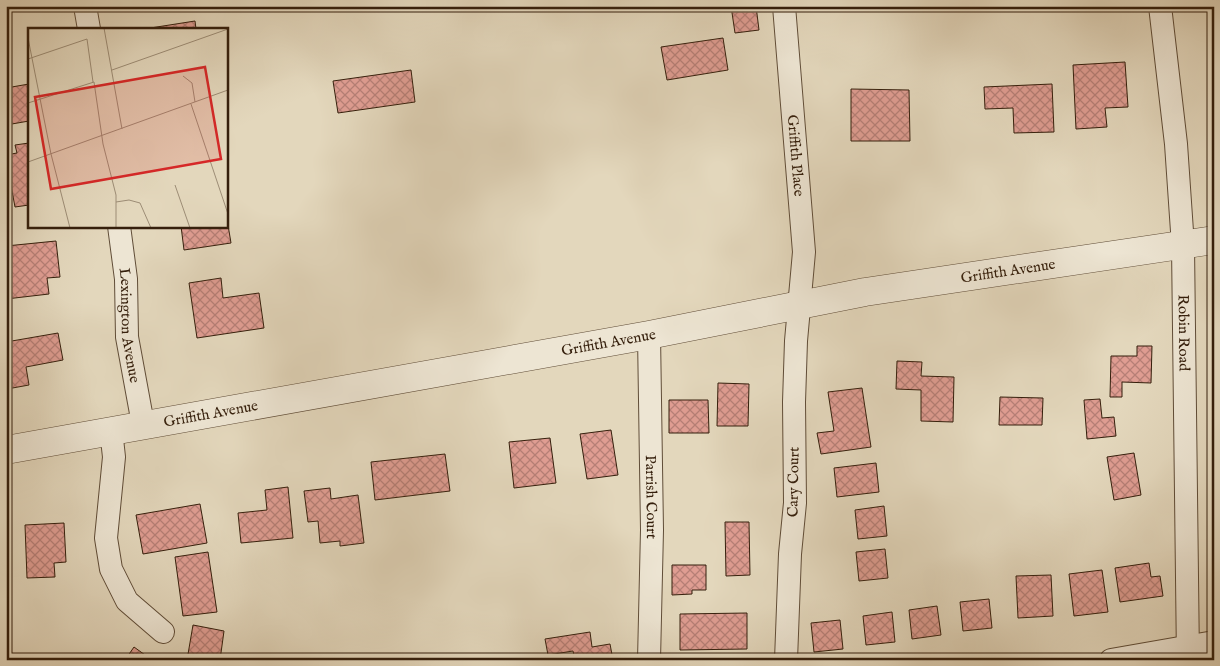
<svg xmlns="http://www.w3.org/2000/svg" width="1220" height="666" font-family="'IM FELL English',serif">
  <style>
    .building { fill: url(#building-cross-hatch); stroke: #351f0c }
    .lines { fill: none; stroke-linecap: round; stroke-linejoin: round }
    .minor-casing { stroke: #604d38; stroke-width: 24 }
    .tertiary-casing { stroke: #604d38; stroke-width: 29 }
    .minor { stroke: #ede5d3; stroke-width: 22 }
    .tertiary { stroke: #ede5d3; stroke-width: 28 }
    .labels { text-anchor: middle; stroke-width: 4; stroke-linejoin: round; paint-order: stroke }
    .street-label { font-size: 15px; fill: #351f0c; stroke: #ede5d3 }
    .inset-road { fill: none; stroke: #9d8d76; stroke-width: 1 }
    .view { fill: #d62828; fill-opacity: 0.15; stroke: #d62828; stroke-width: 2.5 }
    .inset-edge { fill: none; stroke: #351f0c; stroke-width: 2.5 }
  </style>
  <defs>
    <pattern id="building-cross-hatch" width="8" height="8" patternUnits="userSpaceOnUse" patternTransform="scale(1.25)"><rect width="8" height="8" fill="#df9d92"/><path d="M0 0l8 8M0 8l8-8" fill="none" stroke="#b67f76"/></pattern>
  </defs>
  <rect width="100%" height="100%" fill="#e3d7bc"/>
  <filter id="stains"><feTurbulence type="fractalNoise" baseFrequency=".004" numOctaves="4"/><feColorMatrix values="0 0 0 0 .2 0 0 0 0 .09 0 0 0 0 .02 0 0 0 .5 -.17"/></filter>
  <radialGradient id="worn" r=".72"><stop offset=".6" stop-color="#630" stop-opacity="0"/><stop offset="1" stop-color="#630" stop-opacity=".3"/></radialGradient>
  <!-- building -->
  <path class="building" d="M731,6H756L759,30L735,33Z
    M195,21L196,29H144Z
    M723,38L728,70L667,80L661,47Z
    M1125,62L1128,107L1105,108L1107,127L1076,129L1073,65Z
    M411,70L415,102L338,113L333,81Z
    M29,84V121L6,125V88Z
    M1052,84L1054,132L1014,133L1013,108L985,109L984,87Z
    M851,89L909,90L910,141H851Z
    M29,143V205L15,207L9,175L6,176V155L17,153L15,145Z
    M226,213L231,243L184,250L181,226H226Z
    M56,241L60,277L47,278L49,294L6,299V246Z
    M221,278L223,298L259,293L264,328L197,338L189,283Z
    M58,333L63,360L26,367L29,385L7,389L6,342Z
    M1137,346H1152L1151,383L1122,382V397H1110L1111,356H1137Z
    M897,361L922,362L921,376L954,377L953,422L921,421V390L896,389Z
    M718,383L749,384L748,426H717Z
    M862,388L871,447L821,454L817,433L834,431L828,392Z
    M1000,397L1043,398L1042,425H999Z
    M1100,399L1102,418L1114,417L1116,436L1087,439L1084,400Z
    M669,400H708L709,433H669Z
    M611,430L618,475L587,479L580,434Z
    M550,438L556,483L514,488L509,442Z
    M1134,453L1141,495L1114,500L1107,457Z
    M445,454L450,491L375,500L371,462Z
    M876,463L879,492L837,497L834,468Z
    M288,487L293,538L241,543L238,513L267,510L265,490Z
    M330,488L331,499L358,495L364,543L340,546V541L320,543L318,521L308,522L304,491Z
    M200,504L207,543L143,554L136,515Z
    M884,506L887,536L858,539L855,510Z
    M725,522H749L750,575L726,576Z
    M64,523L66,562L54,563L55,577L27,578L25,525Z
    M885,549L888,578L859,581L856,552Z
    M208,552L217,612L183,616L175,557Z
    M1149,563L1151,577L1160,576L1163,596L1120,602L1115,568Z
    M672,565H706V590H692V594L672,595Z
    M1102,570L1108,612L1074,616L1069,574Z
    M1051,575L1053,616L1018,618L1016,576Z
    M989,599L992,628L963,631L960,602Z
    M937,606L941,635L912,639L909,610Z
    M892,612L895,642L866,645L863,616Z
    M747,613V649L680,650V614Z
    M840,620L843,649L814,652L811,623Z
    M193,625L224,631L220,660H187Z
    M590,632L592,647L610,644L613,660H575L573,651L548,655L545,639Z
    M134,647L152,660H125Z
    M746,657V660H703V658Z"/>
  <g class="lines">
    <!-- minor casing -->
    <g class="minor-casing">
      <g id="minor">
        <path d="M85,6L89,29"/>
        <path id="s1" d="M784,6L804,252L796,341L794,402L795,503L790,554L786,660"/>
        <path id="s2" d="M1160,6L1176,144L1183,246L1188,660"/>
        <path id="s3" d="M119,226L126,279L127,337L143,424"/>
        <path id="s4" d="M649,335L652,530L649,660"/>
        <path d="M111,430L114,457L106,538L111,569L127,601L163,632"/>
        <path d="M1111,660L1214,642"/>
      </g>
    </g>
    <!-- tertiary casing -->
    <g class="tertiary-casing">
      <g id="tertiary">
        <path id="s5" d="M6,450L649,335L865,292L1214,240"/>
      </g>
    </g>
    <!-- minor -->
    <use href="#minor" class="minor"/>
    <!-- tertiary -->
    <use href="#tertiary" class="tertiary"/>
  </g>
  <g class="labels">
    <!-- street labels -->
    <g class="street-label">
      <text dy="5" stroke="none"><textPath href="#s1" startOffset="150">Griffith Place</textPath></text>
      <text dy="5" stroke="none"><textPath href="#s5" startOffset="1018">Griffith Avenue</textPath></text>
      <text dy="5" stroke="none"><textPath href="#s3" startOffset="100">Lexington Avenue</textPath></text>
      <text dy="5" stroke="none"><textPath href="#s2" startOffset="328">Robin Road</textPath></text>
      <text dy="5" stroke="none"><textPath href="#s5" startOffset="612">Griffith Avenue</textPath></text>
      <text dy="5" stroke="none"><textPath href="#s5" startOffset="208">Griffith Avenue</textPath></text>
      <text transform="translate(793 482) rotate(-89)" y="5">Cary Court</text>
      <text dy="5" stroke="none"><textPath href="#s4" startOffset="162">Parrish Court</textPath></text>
    </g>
  </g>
  <!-- overview -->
  <g transform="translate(28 28)">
    <rect width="200" height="200" fill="#e3d7bc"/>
    <path class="inset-road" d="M76,0L94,101M0,10L23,126L42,200M0,31L59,11L65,54M84,42L200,1M155,48L164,55L167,74M0,75L66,54L75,116L88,167V200M163,76L200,186M0,134L200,62M147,157L162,200M88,174L101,172L112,175L123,200"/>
    <path class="view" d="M177,39L193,131L23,161L7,69Z"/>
    <rect width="200" height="200" class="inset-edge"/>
  </g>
  <!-- margin -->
  <rect width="1220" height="666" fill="none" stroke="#e3d7bc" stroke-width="25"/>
  <rect x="8" y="8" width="1205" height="651" fill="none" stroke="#351f0c" stroke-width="2.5"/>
  <rect x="12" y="12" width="1195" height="641" fill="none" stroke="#351f0c"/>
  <rect width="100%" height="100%" filter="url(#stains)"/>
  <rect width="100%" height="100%" fill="url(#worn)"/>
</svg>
